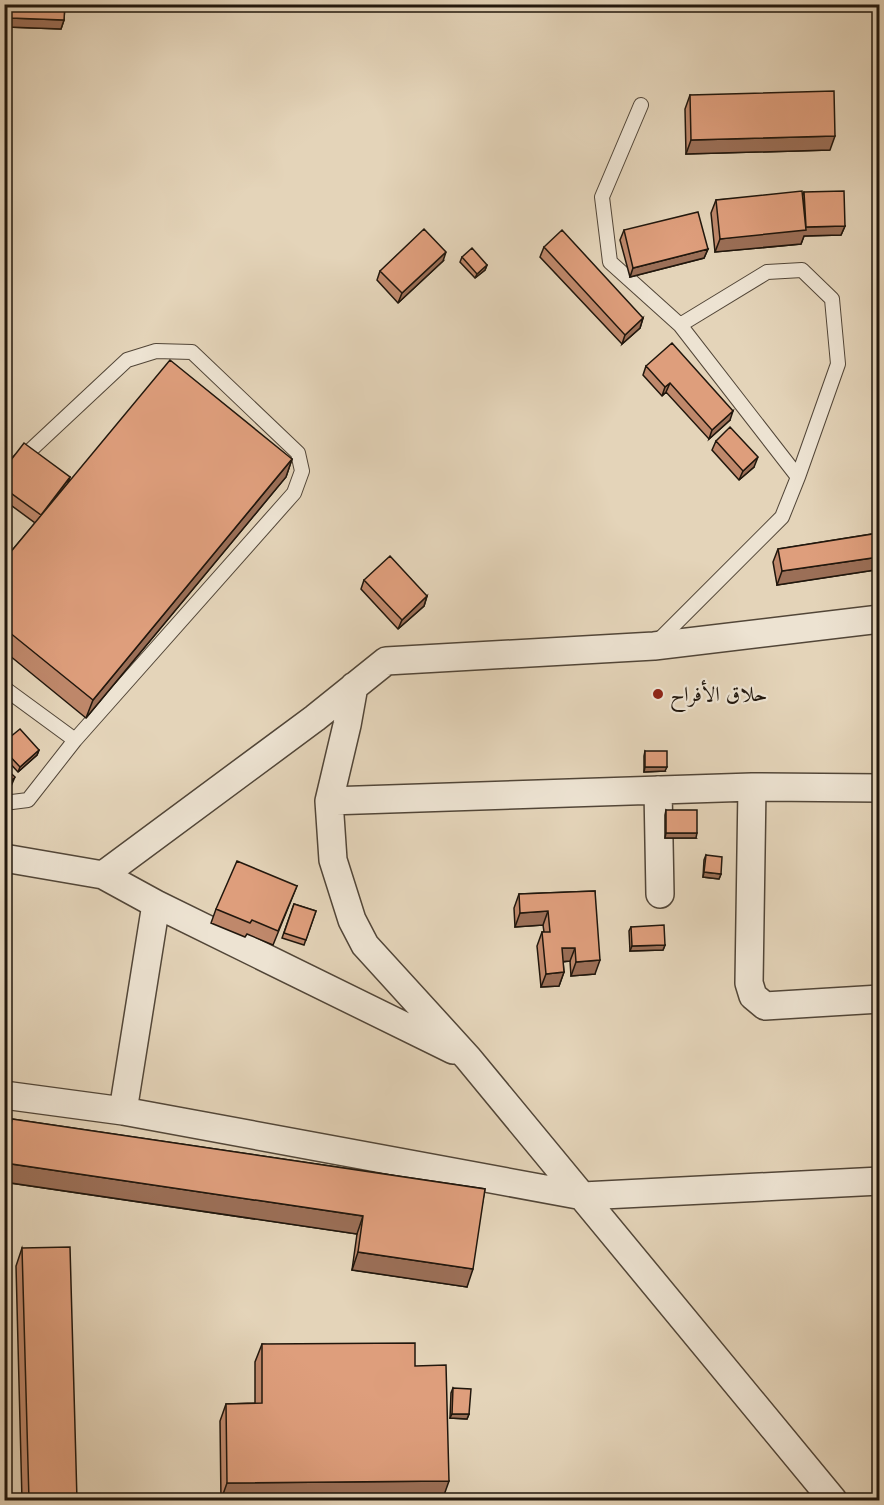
<svg xmlns="http://www.w3.org/2000/svg" width="884" height="1505" font-family="'Old Standard TT',Amiri,serif">
  <style>
    .lines { fill: none; stroke-linecap: round; stroke-linejoin: round }
    .service-casing { stroke: #524638; stroke-width: 16 }
    .minor-casing { stroke: #524638; stroke-width: 30 }
    .service { stroke: #ede3d2; stroke-width: 14 }
    .minor { stroke: #ede3d2; stroke-width: 27 }
    .wall { fill: #bf886b; stroke: #21170d; stroke-width: 1.5 }
    .shaded-wall { fill: #9b6f57; stroke: #21170d; stroke-width: 1.5 }
    .building { fill: #de9e7c; stroke: #21170d; stroke-width: 1.5 }
    .poi-dot { fill: #8f2418; stroke: #ede3d2; stroke-width: 2 }
    .labels { text-anchor: middle; stroke-width: 4.5; stroke-linejoin: round; paint-order: stroke }
    .poi-label { font-size: 21px; fill: #21170d; stroke: #ede3d2; text-anchor: start }
  </style>
  <rect width="100%" height="100%" fill="#e4d4b9"/>
  <filter id="stains"><feTurbulence type="fractalNoise" baseFrequency=".00333" numOctaves="4"/><feColorMatrix values="0 0 0 0 .2 0 0 0 0 .09 0 0 0 0 .02 0 0 0 .5 -.17"/></filter>
  <radialGradient id="worn" r=".72"><stop offset=".6" stop-color="#630" stop-opacity="0"/><stop offset="1" stop-color="#630" stop-opacity=".3"/></radialGradient>
  <g class="lines">
    <!-- service casing -->
    <g class="service-casing">
      <path id="service" d="M641,105L602,197L610,262L680,325L798,477L782,517L657,642
        M680,325L767,272L802,270L832,299L838,364L798,477
        M4,475L127,360L156,351L192,352L298,453L302,471L294,493L75,740L4,688
        M4,803L28,800L75,740"/>
    </g>
    <!-- minor casing -->
    <g class="minor-casing">
      <path id="minor" d="M354,686L347,725L329,801L333,860L352,920L365,945L468,1058L833,1500
        M752,787L749,983L753,996L765,1006L880,999
        M658,790L660,894
        M329,801L752,787L880,788
        M4,858L103,875L156,904L453,1050
        M103,875L315,718L386,661L654,646L880,619
        M4,1095L123,1111L583,1196L880,1181
        M123,1111L156,904"/>
    </g>
    <!-- service -->
    <use href="#service" class="service"/>
    <!-- minor -->
    <use href="#minor" class="minor"/>
  </g>
  <!-- wall -->
  <path class="wall" d="M7,4H65L64,20L61,29L7,27Z
    M690,95L830,150L686,154L685,109Z
    M804,192L845,226L841,235L804,236L801,244L715,252L711,213L716,200L803,195Z
    M624,230L708,249L704,258L630,277L620,240Z
    M544,247L643,318L640,328L622,344L540,257Z
    M462,257L487,265L485,270L475,278L460,262Z
    M443,261L398,303L377,280L380,271Z
    M646,366L730,420L709,439L666,392L662,396L643,375Z
    M716,441L754,467L739,480L712,450Z
    M292,459L286,477L86,718L4,651V560L35,523L4,500V469L70,477L67,484Z
    M879,533V600L875,570L777,585L773,562L778,549Z
    M364,580L427,596L424,606L398,629L361,589Z
    M4,742L39,750L37,755L18,772L4,757Z
    M645,751L665,771L644,772V756Z
    M666,810L696,838H665V815Z
    M706,855L721,874L719,879L703,877L704,860Z
    M297,886L273,945L247,934L245,937L211,923L216,909Z
    M595,891V974L571,976L570,961L563,962L564,972L559,986L541,987L537,946L542,932H544L543,925L515,927L514,908L519,894Z
    M294,904L316,911L304,945L282,938Z
    M631,927L665,945L663,950L630,951L629,931Z
    M12,1119L485,1189L467,1287L352,1270L357,1234L4,1182V1144L6,1137Z
    M22,1248L77,1500H22L16,1266Z
    M262,1344L415,1366L443,1498L221,1500L220,1421L226,1404L255,1403V1362Z
    M453,1388L469,1414L467,1419L450,1418L451,1393Z"/>
  <!-- shaded-wall -->
  <path class="shaded-wall" d="M10,18L64,20L61,29L7,27Z
    M835,136L830,150L686,154L691,140Z
    M845,226L841,235L804,236L801,244L715,252L720,239L805,227Z
    M708,249L704,258L630,277L633,268Z
    M446,252L443,261L398,303L402,293Z
    M487,265L485,270L475,278L477,274Z
    M643,318L640,328L622,344L625,335Z
    M670,383L666,392L662,396L665,387Z
    M733,411L730,420L709,439L712,430Z
    M758,457L754,467L739,480L743,471Z
    M292,459L286,477L86,718L93,700Z
    M70,477L67,486L38,524L41,515Z
    M879,557L875,570L777,585L782,571Z
    M427,596L424,606L398,629L402,620Z
    M39,750L37,755L18,772L20,767Z
    M645,767H667L665,771L644,772Z
    M15,777L11,786L4,794V788Z
    M666,833H697L696,838H665Z
    M704,872L721,874L719,879L703,877Z
    M548,911L543,925L515,927L520,913Z
    M665,945L663,950L630,951L632,946Z
    M562,948H575L570,961L557,962Z
    M600,960L595,974L571,976L576,962Z
    M564,972L559,986L541,987L546,974Z
    M5,1163L363,1216L357,1234L4,1182Z
    M358,1252L473,1269L467,1287L352,1270Z
    M452,1414H469L467,1419L450,1418Z
    M449,1481L443,1498L221,1500L227,1483Z"/>
  <!-- building -->
  <path class="building" d="M10,4H65L64,20L10,18Z
    M834,91L835,136L691,140L690,95Z
    M802,191L806,230L720,239L716,200Z
    M844,191L845,226L806,227L804,192Z
    M698,212L708,249L633,268L624,230Z
    M424,229L446,252L402,293L380,271Z
    M562,230L643,318L625,335L544,247Z
    M472,248L487,265L477,274L462,257Z
    M672,343L733,411L712,430L670,383L665,387L646,366Z
    M170,360L292,459L93,700L4,628V560Z
    M730,427L758,457L743,471L716,441Z
    M24,443L70,477L41,515L4,488V469Z
    M879,533V557L782,571L778,549Z
    M390,556L427,596L402,620L364,580Z
    M20,729L39,750L20,767L4,750V742Z
    M645,751H667V767H645Z
    M4,767L15,777L4,788Z
    M666,810H697V833H666Z
    M706,855L722,857L721,874L704,872Z
    M237,861L297,886L278,931L252,920L250,923L216,909Z
    M595,891L600,960L576,962L575,948H562L564,972L546,974L542,932H550L548,911L520,913L519,894Z
    M294,904L316,911L306,940L284,933Z
    M664,925L665,945L632,946L631,927Z
    M12,1119L485,1189L473,1269L358,1252L363,1216L5,1163Z
    M70,1247L77,1500H29L22,1248Z
    M415,1343V1366L446,1365L449,1481L227,1483L226,1404L262,1403V1344Z
    M453,1388L471,1389L469,1414H452Z"/>
  <!-- markers -->
  <circle class="poi-dot" cx="658" cy="694" r="6"/>
  <g class="labels">
    <!-- poi labels -->
    <g class="poi-label">
      <text x="670" y="701">حلاق الأفراح</text>
    </g>
  </g>
  <!-- margin -->
  <rect width="884" height="1505" fill="none" stroke="#e4d4b9" stroke-width="24"/>
  <rect x="6" y="6" width="872" height="1493" fill="none" stroke="#21170d" stroke-width="3"/>
  <rect x="12" y="12" width="860" height="1481" fill="none" stroke="#21170d" stroke-width="1.5"/>
  <rect width="100%" height="100%" filter="url(#stains)"/>
  <rect width="100%" height="100%" fill="url(#worn)"/>
</svg>
